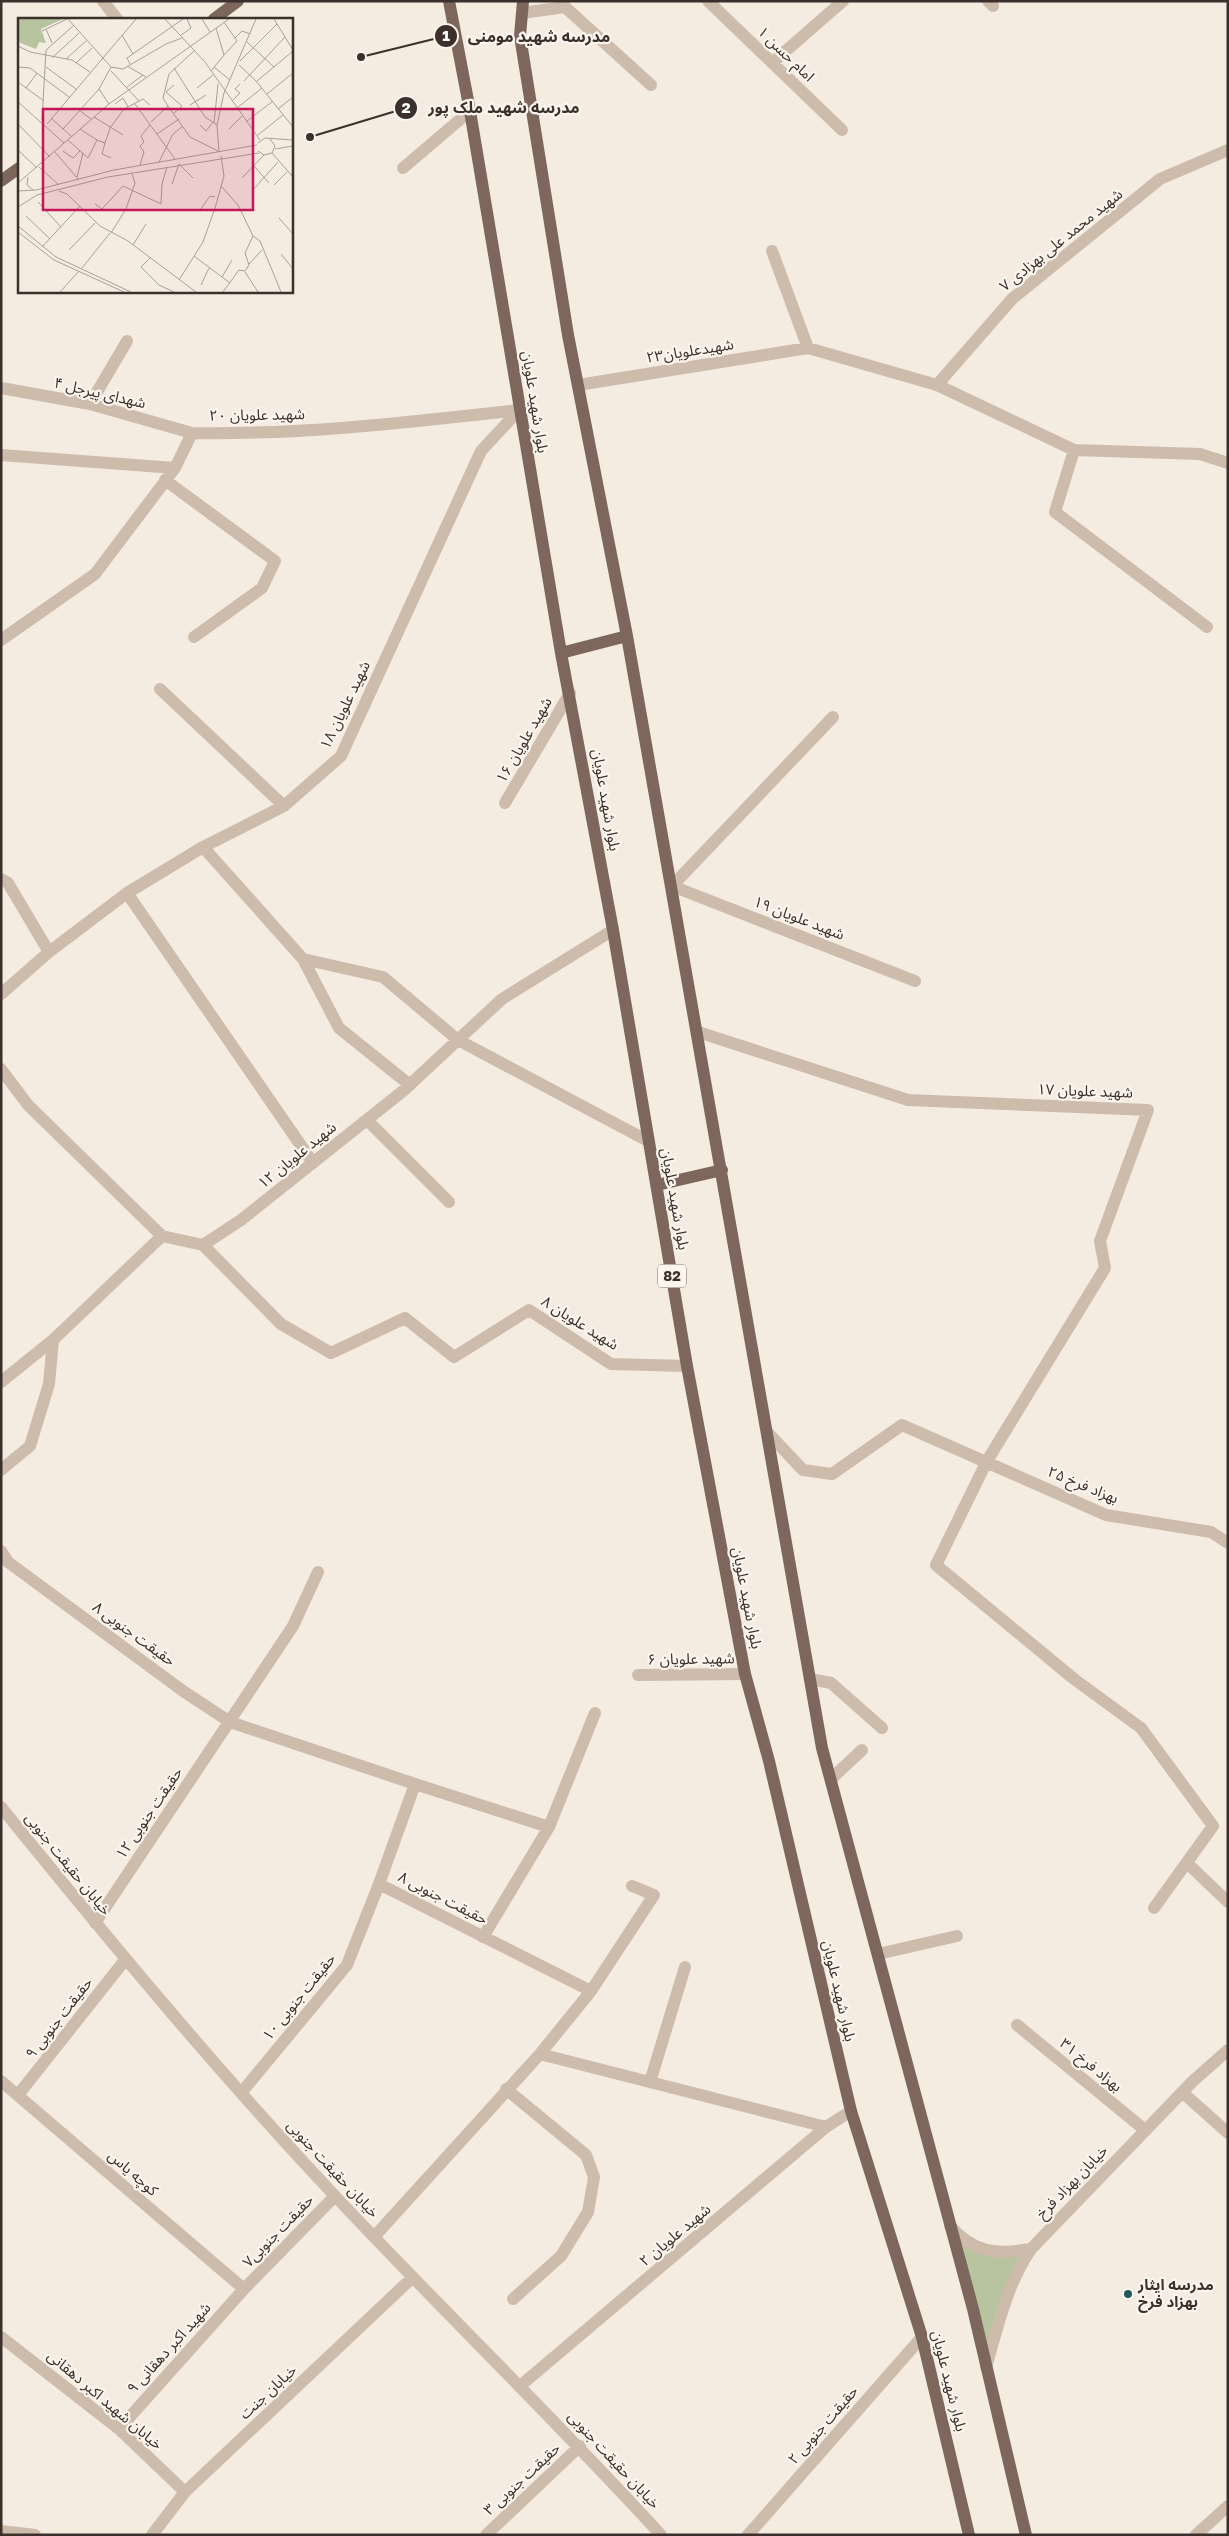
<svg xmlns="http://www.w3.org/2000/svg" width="1229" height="2536" font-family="'Golos Text','Noto Sans Arabic',sans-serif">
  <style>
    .green { fill: #b8c4a0 }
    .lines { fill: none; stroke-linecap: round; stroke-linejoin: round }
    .minor { stroke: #cdbbac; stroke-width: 12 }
    .major { stroke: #7d675c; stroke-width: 12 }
    .poi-dot { fill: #1f5a5e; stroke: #fbf5ee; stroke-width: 2 }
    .labels { text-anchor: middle; stroke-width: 4.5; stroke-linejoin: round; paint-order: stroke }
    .shield { fill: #fbf5ee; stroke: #756b66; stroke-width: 1 }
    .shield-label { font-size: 14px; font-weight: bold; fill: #3b302b }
    .street-label { font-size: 15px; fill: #3b302b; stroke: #fbf5ee }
    .poi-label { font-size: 15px; font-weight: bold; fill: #3b302b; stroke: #fbf5ee; text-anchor: start }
    .inset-road { fill: none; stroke: #aaa098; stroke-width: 1 }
    .view { fill: #c2185b; fill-opacity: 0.15; stroke: #c2185b; stroke-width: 2.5 }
    .inset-edge { fill: none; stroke: #3b302b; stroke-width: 2.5 }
    .leader { fill: none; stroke: #3b302b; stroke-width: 2 }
    .callout-dot { fill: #3b302b; stroke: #fbf5ee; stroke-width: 2 }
    .mark-label { font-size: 15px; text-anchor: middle; font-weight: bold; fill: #fff }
    .callout-label { font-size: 16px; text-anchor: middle; font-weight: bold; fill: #3b302b; stroke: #fbf5ee; stroke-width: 4.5; stroke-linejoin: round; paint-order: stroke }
  </style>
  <rect width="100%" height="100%" fill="#f4ebe1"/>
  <!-- green -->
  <path class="green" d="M961,2239L971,2247L1029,2250L987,2360Z"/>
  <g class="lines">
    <!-- minor -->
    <path class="minor" d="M103,1L117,19
      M708,1L842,130
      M988,1L993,6
      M522,13L565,7L651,85
      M772,63L843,1
      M403,168L470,111
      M772,251L808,348
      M578,385L808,348L937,385L1074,450L1200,454L1228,463
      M937,385L1012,299L1160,179L1228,150
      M1,388L90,404L192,433
      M90,404L127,341
      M1074,450L1055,512L1207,627
      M1,455L175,468
      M165,480L275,561L262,588L194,637
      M1,640L95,574L175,468L192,433C302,435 410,422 519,410
      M160,689L284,806
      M833,717L672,886L915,981
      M505,803L570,693
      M203,847L303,959L383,977L458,1040L648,1141
      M1,879L8,883L49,952
      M127,893L313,1163
      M303,959L339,1028L410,1085
      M1,994L49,952L127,893L203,847L284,806L341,756L481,451L519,410
      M698,1032L908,1100L1148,1110L1100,1241L1105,1268L987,1461L936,1565L1074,1679L1141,1728L1213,1826L1154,1908
      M1,1069L28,1105L162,1236
      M367,1120L449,1202
      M203,1245L281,1324L331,1353L405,1318L454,1357L529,1310L611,1364L687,1366
      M1,1382L53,1340L162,1236L203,1245L241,1220L403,1091L502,999L613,930
      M767,1432L803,1470L832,1474L902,1425L1106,1515L1211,1532L1228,1543
      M1,1470L30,1446L49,1384L53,1340
      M1,1551L8,1562L183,1691L230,1722L415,1784L379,1884L591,1991L540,2054L374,2237
      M638,1675L745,1674
      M810,1679L831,1683L882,1728
      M831,1779L862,1750
      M415,1784L549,1827L595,1713
      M1,1807C109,1940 218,2072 336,2197C443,2311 555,2419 661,2535
      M1187,1863L1228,1902
      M95,1923L293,1626L318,1572
      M483,1937L549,1827
      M878,1954L957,1936
      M591,1991L654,1895L632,1886
      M1017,2025L1145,2130
      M540,2054L826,2127
      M1,2081L244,2289
      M650,2082L685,1967
      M506,2089L586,2155L594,2177L588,2212L561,2256L513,2299
      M1182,2092L1228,2133
      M241,2093L347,1965L379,1884
      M18,2095L125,1960
      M950,2226C974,2253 996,2255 1031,2249
      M1,2337L119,2429L185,2492
      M986,2367C998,2326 1007,2284 1031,2249L1193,2081L1228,2050
      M520,2386L826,2127L851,2111
      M119,2429L244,2289L335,2196
      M1,2531L35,2535
      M152,2535L185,2492L412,2278
      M486,2535L580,2446
      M748,2535L922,2337
      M1196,2535L1228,2506"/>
    <!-- major -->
    <path class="major" d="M449,1L470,111L561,653L613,930L687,1366L745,1674L769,1761L851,2111L922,2337L969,2535
      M523,1L520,36L568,335L627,636L822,1748L973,2309L1026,2535
      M214,19L238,1
      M1,181L19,168
      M561,653L627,636
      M657,1185L722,1170"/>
  </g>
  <!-- markers -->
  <circle class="poi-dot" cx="1128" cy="2294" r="5"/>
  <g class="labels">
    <!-- shield labels -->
    <rect class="shield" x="658" y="1264.5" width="28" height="23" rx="4"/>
    <g class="shield-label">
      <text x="672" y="1281">82</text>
    </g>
    <!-- street labels -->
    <g class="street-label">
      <text transform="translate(786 54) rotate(44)" y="5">امام حسن ۱</text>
      <text transform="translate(1061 240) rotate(-39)" y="5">شهید محمد علی بهزادی ۷</text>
      <text transform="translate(690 351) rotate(-9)" y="5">شهیدعلویان۲۳</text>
      <text transform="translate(100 393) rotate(13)" y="5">شهدای پیرجل ۴</text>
      <text transform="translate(535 402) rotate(81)" y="5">بلوار شهید علویان</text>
      <text transform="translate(257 415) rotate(-1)" y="5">شهید علویان ۲۰</text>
      <text transform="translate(345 705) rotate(-64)" y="5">شهید علویان ۱۸</text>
      <text transform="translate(524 740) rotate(-60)" y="5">شهید علویان ۱۶</text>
      <text transform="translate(606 800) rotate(80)" y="5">بلوار شهید علویان</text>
      <text transform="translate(799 918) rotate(21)" y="5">شهید علویان ۱۹</text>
      <text transform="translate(1085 1091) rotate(2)" y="5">شهید علویان ۱۷</text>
      <text transform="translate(297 1155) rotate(-39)" y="5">شهید علویان ۱۲</text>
      <text transform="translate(675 1199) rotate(80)" y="5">بلوار شهید علویان</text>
      <text transform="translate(580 1323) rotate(32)" y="5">شهید علویان ۸</text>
      <text transform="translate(1083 1485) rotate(22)" y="5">بهزاد فرخ ۲۵</text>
      <text transform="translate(747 1598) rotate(79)" y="5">بلوار شهید علویان</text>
      <text transform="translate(134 1634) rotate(36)" y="5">حقیقت جنوبی ۸</text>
      <text transform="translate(691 1659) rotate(-1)" y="5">شهید علویان ۶</text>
      <text transform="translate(149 1813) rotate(-56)" y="5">حقیقت جنوبی ۱۲</text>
      <text transform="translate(68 1864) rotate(51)" y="5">خیابان حقیقت جنوبی</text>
      <text transform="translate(443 1898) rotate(27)" y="5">حقیقت جنوبی ۸</text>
      <text transform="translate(839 1991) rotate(77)" y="5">بلوار شهید علویان</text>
      <text transform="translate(299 1997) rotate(-51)" y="5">حقیقت جنوبی ۱۰</text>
      <text transform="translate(59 2018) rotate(-52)" y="5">حقیقت جنوبی ۹</text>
      <text transform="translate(1091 2065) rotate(39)" y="5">بهزاد فرخ ۳۱</text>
      <text transform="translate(333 2169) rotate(47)" y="5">خیابان حقیقت جنوبی</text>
      <text transform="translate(133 2173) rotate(41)" y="5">کوچه یاس</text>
      <text transform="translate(1072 2182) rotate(-46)" y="5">خیابان بهزاد فرخ</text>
      <text transform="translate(278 2231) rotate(-46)" y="5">حقیقت جنوبی۷</text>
      <text transform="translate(675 2235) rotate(-40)" y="5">شهید علویان ۲</text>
      <text transform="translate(169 2348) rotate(-48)" y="5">شهید اکبر دهقانی ۹</text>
      <text transform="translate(949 2381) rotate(76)" y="5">بلوار شهید علویان</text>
      <text transform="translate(268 2392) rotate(-43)" y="5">خیابان جنت</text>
      <text transform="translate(105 2400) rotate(40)" y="5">خیابان شهید اکبر دهقانی</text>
      <text transform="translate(823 2425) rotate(-49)" y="5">حقیقت جنوبی ۲</text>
      <text transform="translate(614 2460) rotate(47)" y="5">خیابان حقیقت جنوبی</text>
      <text transform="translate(522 2479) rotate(-43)" y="5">حقیقت جنوبی ۳</text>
    </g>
    <!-- poi labels -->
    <g class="poi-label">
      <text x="1138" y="2290">مدرسه ایثار<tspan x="1138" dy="17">بهزاد فرخ</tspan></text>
    </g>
  </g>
  <!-- overview -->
  <g transform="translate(18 18)">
    <rect width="275" height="275" fill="#f4ebe1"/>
    <path d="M0,1H45L23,11L28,25L21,24L18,31L0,24Z" fill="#b8c4a0"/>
    <path class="inset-road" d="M50,1L93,49M147,1L187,44L242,122M184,1L192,14M256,1L275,32M28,11L34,25M24,13L49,1M104,17L115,36M163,17L173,10L169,1M217,20L224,13L232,16M229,24L256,49M0,28L12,34L54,42L72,54M206,37L219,23L206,4M34,40L61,15M48,41L68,23M222,43L259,6M58,45L74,30M112,46L109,40L165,1M221,47L238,63L275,109M109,48L128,59M0,49L12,50L51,79M28,49L58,71M196,49L212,62M156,50L187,99L199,107L201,134M93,53L121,83M193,53L206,37L198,10M226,63L267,19M239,63L275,33M0,64L26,83M109,69L125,57M8,70L19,55M179,70L195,57M249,76L275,55M214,83L222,75L217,71L222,66M0,84L46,125M91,86L81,71L93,49L105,51L148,26L164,20M97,86L105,80L110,89M117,86L157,141M172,87L188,77M150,88L172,119L200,133M219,90L244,70M260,91L275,79M61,92L73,101M156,95L164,88L148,74L156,67M76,99L105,117M34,101L53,118M24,102L28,32L55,8M229,103L255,83M133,104L150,88L145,80L151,56L176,33M196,105L200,66M0,106L32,139M29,106L118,1M182,107L188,113L195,104M199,107L206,75L238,1M45,111L81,71M62,111L79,122M211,111L224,98M139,116L161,101M240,117L265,97M50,122L70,140L79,122L87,125L92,110L106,91L125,81L132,87M87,125L84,136L93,140M240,125L247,120L275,122M257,131L275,128M0,132L19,150M45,133L55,140L62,133M240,133L246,137L254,135L257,128L252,121M37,134L60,161M254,135L275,159M141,144L155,116L165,108M122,147L126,134L122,128L126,124L123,118L132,107M236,148L251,165M21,149L41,167M10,159L9,167L15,172M59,159L65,135M224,160L246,137M0,165L91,86L211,1M154,166L161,146L175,160M256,167L269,154M203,168L220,187L235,218L242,223L263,274M0,173L18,172L96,152L239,127M41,173L49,176L82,208L110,223L178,274M234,173L260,144M20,184L43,209M77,186L84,191L105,168L143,186L144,166L149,149M0,189L19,177L90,159L241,135M183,191L192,178L197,179M8,198L32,221M261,200L275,216M0,208L38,239L113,274M0,214L36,242L106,274M93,215L108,191L117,165L114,156M115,227L128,206M24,229L62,188M51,232L77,205M263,236L275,251M176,238L212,265M132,240L123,249L141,267L156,274M231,246L244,232M64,250L92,215M227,254L240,274M204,259L214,242M161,262L185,224L197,190L206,158L203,138M183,267L191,250M42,274L61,253M205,274L221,252L227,253L231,247L227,235L235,218"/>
    <path class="view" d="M25,91H235V192H25Z"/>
    <rect width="275" height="275" class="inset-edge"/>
  </g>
  <!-- callouts -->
  <path class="leader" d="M361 57L446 36M310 137L406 108"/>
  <g class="callout-dot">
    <circle cx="361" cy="57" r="5"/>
    <circle cx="310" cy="137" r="5"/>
    <circle cx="446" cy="36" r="12"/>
    <circle cx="406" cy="108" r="12"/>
  </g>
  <g class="mark-label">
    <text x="446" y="41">1</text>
    <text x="406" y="113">2</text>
  </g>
  <g class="callout-label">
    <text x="539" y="42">مدرسه شهید مومنی</text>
    <text x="504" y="113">مدرسه شهید ملک پور</text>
  </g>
  <!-- border -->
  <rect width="1229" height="2536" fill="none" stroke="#3b302b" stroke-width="5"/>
</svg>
